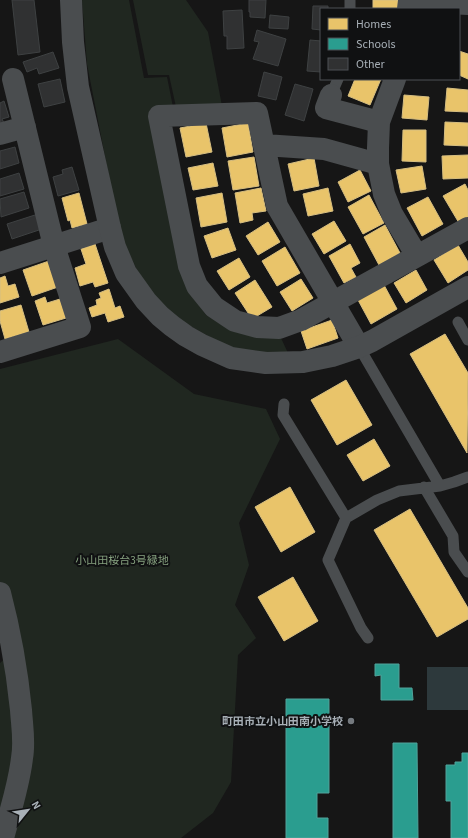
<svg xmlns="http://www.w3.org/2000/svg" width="468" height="838" font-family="'Source Sans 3','Noto Sans JP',sans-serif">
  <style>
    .green { fill: #202720 }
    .water { fill: #2d393c }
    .homes { fill: #e9c46a; stroke: #d6be81 }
    .schools { fill: #2a9d8f; stroke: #50a39b }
    .building { fill: #303132; stroke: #3e4142 }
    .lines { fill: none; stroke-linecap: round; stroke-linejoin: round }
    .service { stroke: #4a4d4f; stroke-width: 11 }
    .minor { stroke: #4a4d4f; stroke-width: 22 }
    .tertiary { stroke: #4a4d4f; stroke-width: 22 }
    .poi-dot { fill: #757a7f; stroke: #101112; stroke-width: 1.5 }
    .labels { text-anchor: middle; stroke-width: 4; stroke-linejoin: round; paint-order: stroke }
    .park-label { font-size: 11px; fill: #86a17f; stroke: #101112 }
    .poi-label { font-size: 11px; font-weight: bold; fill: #a8b0b7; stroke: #101112; text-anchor: end }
  </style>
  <rect width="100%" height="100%" fill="#161616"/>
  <!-- green -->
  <path class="green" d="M82,0H129L144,78L167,77L173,107L150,109L180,268L189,292L206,315L231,331L280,336L288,353L262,354L228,347L176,318L153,296L136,268L123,241L117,218L87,64Z
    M133,0H186L208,32L222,106L176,107L169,75H148Z
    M118,339L194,394L266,409L280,439L239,523L249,565L235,605L256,638L238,655L231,782L213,813L181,838H0V663L14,650L0,593V369Z"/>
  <!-- water -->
  <path class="water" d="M427,667H468V710H427Z"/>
  <!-- homes -->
  <path class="homes" d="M373,0H398V9H373Z
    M459,51L468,54V79L459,75Z
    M355,79H381L370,105L348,96Z
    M447,88L468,90V112L445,111Z
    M404,95L429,97L427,120L402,118Z
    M445,122L468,123V146L444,145Z
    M206,123L212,152L186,157L180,128Z
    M248,123L253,152L227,157L222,128Z
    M403,130H426V162L402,161Z
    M468,155V178L443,179L442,156Z
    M254,157L259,186L233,190L228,161Z
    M314,158L319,186L294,191L288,164Z
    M213,163L218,186L193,190L188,168Z
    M422,166L426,189L401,193L396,170Z
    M360,170L371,191L348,202L338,182Z
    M465,184L468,190V218L459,223L443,196Z
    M261,188L266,211L252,213L253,220L240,223L235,193Z
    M328,188L333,211L308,216L303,194Z
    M79,193L87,224L72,228L70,220L68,221L62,198Z
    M222,193L227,222L201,227L196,198Z
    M369,195L384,223L363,234L348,207Z
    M428,197L443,224L422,236L407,208Z
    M334,221L346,241L324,254L312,234Z
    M268,222L280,242L258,255L246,236Z
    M385,225L400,253L379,265L364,237Z
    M228,228L236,250L212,258L204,236Z
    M95,244L108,283L95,287L93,282L80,286L75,268L86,264L81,249Z
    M350,244L360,263L351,268L356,277L344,283L329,256Z
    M458,245L468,262V270L448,283L434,260Z
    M285,247L300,273L277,286L262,261Z
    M239,258L250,277L229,290L217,271Z
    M49,261L58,287L32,296L23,270Z
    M416,270L427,290L406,303L394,283Z
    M5,276L8,286L15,284L19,297L0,303V278Z
    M301,279L313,298L292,311L280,292Z
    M255,280L272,307L252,319L235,293Z
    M384,285L397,309L371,324L358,300Z
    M109,289L115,308L120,306L124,317L108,322L105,313L92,317L89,308L97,305L96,300L101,298L99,293Z
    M45,297L47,303L60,299L66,318L43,325L35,301Z
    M21,305L29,332L5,339L0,321V311Z
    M332,320L338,338L307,349L301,331Z
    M445,334L468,373L467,453L410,354Z
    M346,380L372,425L337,445L311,400Z
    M374,439L390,466L363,481L347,455Z
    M290,487L315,532L281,552L255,507Z
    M410,509L468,608V619L437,637L374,530Z
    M293,577L318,621L284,641L258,597Z"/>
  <!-- schools -->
  <path class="schools" d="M375,664H399V688H412L413,700H381V675L375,676Z
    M286,699H329V793H317V818H328V838H286Z
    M393,743H417L418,838H393Z
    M462,753H468V838H451V801H446V765H455V762H462Z"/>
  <!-- building -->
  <path class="building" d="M12,0H34L40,52L18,55Z
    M249,0H266L265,18L250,17V12H249Z
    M313,6H328V9H321V30L312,29Z
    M242,10L244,48L227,49V36H224L223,11Z
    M270,15L289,17L288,29L269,28Z
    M257,30L286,39L278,66L253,59L259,42L254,41Z
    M310,40L321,41V72L307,71Z
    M53,52L59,68L39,74L37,68L27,72L23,62Z
    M264,72L282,77L276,100L258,96Z
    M60,79L65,102L44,107L38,84Z
    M295,84L313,89L304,121L285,115Z
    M4,101L9,117L2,119L4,123L0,124V103Z
    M15,147L19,163L0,169V151Z
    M72,167L79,190L58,196L53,177L63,174L62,170Z
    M19,173L24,189L0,196V179Z
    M24,192L29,208L1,217L0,199Z
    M38,214L42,229L12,239L7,224Z"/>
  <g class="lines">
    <!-- service -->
    <path class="service" d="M350,0V9
      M331,95L338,79
      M458,322L468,340
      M359,347L440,486
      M284,404L283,415L346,518
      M424,487L453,536L454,552L468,572
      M368,638L361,628L328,560L346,518L377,500L399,491L440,486L454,482L468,477"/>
    <!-- minor -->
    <path class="minor" d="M408,9L409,1L468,4
      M395,79L379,122L378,148V164L384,194L392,214L417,256
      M331,95L326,108L379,122
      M0,134L25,127
      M264,145L324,149L378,164
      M0,263L110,228
      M359,347L277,206L257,113L159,116L189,266L197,286L214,307L235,321L257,327L279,328L301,320L468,228
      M0,352L80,327L54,246L13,79
      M0,593C10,631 17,670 21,710C22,726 25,742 22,758C19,785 10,812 3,838"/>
    <!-- tertiary -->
    <path class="tertiary" d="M71,0L73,42L78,87L110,228L115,247L126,273L146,301L160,316L172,326L186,336L202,345L231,358L266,363L303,362L332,356L359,347L372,341L468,287"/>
  </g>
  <!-- markers -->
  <circle class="poi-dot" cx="351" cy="721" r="4"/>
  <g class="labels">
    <!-- park labels -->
    <g class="park-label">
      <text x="122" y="564">小山田桜台3号緑地</text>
    </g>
    <!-- poi labels -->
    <g class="poi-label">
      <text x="343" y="725">町田市立小山田南小学校</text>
    </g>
  </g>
  <!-- legend -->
  <rect x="320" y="8" width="140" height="72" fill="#101112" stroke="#4d5154"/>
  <rect x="328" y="18" width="20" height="12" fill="#e9c46a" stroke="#4d5154"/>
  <text x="356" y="28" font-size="12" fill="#a8b0b7">Homes</text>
  <rect x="328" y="38" width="20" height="12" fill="#2a9d8f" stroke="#4d5154"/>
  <text x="356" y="48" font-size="12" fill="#a8b0b7">Schools</text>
  <rect x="328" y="58" width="20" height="12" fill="#303132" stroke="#4d5154"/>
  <text x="356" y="68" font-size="12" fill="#a8b0b7">Other</text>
  <!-- north arrow -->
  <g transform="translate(28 810) rotate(60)" stroke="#101112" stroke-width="3" paint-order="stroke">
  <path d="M0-3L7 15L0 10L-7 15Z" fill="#a8b0b7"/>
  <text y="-6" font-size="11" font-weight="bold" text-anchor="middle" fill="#a8b0b7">N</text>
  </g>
</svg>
